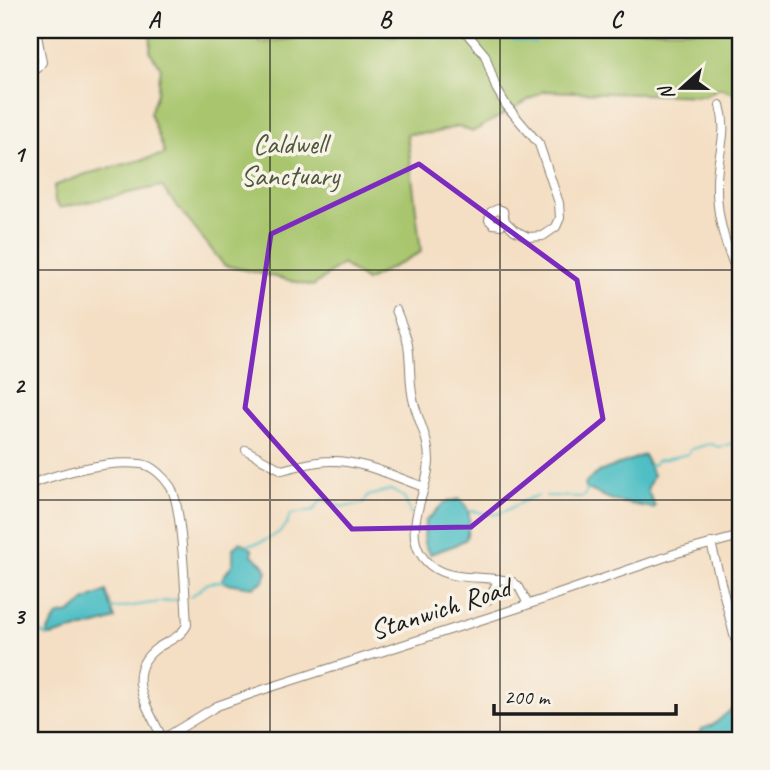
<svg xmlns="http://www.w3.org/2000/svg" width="770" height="770" font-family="Caveat,sans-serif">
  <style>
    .green { fill: #a9c66e; stroke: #627145; stroke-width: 2 }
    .water { fill: #50bfc5; stroke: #366e70; stroke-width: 2 }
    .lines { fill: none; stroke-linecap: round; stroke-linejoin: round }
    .stream { stroke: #50bfc5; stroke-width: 2 }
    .minor-casing { stroke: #887e70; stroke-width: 10 }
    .minor { stroke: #fff; stroke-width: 8 }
    .marked { fill: none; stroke: #7b2cbf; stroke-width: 5; stroke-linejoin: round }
    .grid { fill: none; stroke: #1c1c1c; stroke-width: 2; stroke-opacity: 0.55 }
    .labels { text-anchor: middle; stroke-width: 7; stroke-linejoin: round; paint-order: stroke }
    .park-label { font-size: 28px; fill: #4d5839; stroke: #f7f3e8 }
    .street-label { font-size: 28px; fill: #1c1c1c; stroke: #f7f3e8 }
    .neatline { fill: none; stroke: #1c1c1c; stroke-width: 2.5 }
    .grid-label { font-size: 23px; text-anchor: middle; font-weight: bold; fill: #1c1c1c }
  </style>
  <rect width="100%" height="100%" fill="#f7f3e8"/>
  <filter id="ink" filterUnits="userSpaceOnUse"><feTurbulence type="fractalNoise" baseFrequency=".0143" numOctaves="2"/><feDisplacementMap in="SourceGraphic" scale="14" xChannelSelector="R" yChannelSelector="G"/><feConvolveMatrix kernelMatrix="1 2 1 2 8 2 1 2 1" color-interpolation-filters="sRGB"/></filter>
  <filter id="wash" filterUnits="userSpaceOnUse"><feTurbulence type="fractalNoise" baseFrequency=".00686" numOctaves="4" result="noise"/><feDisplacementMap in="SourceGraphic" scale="28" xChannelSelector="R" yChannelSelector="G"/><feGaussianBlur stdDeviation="1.57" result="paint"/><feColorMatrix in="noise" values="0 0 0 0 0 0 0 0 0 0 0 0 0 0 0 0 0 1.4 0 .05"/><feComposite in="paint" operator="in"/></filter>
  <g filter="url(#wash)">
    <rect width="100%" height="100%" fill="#f4dfc4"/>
    <!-- green -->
    <path class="green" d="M133,30H255L260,43L360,30H380L388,35L539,32L540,30H740V95L719,88L705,96L544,91L472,132L459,126L433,133L407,134L421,252L366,281L342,264L313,286L224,265L161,186L60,208L55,202L54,186L86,174L165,154L150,113L157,93L161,68L150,52L151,37Z"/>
    <!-- water -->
    <path class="water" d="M644,455L653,475L647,490L655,506L653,508L615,501L585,488L586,482L599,472Z
      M459,499C473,510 470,522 466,539L453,546L430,554L424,544L425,522L444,503Z
      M241,542L252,549V555L263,564L267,571L264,581L253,587L226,583L222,579L233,563V548Z
      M106,591L115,619C97,626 83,628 65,632C58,634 55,636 48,636V631L57,616L70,613L86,600Z
      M740,705V739L697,740L702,729L713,725L733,708Z"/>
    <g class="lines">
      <!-- stream -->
      <path class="stream" d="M301,30H324
        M327,30L334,32L340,30
        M479,30L490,37L535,43
        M647,467L654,465L656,461L688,454L691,449C696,449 708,443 711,444C714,445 717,447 719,447L730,444H740
        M546,496L583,497L589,488
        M469,511C479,510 488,516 497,514C511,511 525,497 538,496
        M247,547L249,544C259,545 279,535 286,525C288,522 288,518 291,514L314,510L322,499L343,507L363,504L368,496L391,490L404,497L411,514
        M190,597L208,583L225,581
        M111,609L181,599
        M30,624L32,623L44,635H48"/>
    </g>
  </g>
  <g filter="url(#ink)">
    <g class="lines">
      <!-- minor casing -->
      <g class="minor-casing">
        <path id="minor" d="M464,30L485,55L496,88L506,105L539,144L559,203L560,218L556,227L543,236L528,237L514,230L505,221L503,211L498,209L491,212L489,220L493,224L501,225L505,221
          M30,72L38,68L42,62L36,30
          M720,105C729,135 717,153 717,182C716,215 726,249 740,278
          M396,310C400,320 404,330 407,340C412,361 408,383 414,403C419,423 429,439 429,460C429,494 396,536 430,565C452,583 487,574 513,582L519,587L528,604
          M246,450L282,470C298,466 314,461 330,461C361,460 395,477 424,487
          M30,484C61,473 107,460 141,464C152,465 164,477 170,486C183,505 185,598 187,625C181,637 168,641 157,648C121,674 150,710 163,740
          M711,543L734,635L740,649
          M488,600L499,579
          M161,740L217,706L262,690L515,609L677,553L740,536"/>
      </g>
      <!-- minor -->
      <use href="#minor" class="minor"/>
    </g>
  </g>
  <!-- marked area -->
  <path class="marked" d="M419,164L577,280L603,419L471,527L352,529L245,408L271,234Z"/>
  <!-- grid -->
  <path class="grid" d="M270,30V740M500,30V740M30,270H740M30,500H740"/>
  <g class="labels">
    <!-- park labels -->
    <g class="park-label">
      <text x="290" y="153">Caldwell<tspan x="290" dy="32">Sanctuary</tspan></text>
    </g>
    <!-- street labels -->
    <g class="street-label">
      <text transform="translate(440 608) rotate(-18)" y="10">Stanwich Road</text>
    </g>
  </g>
  <!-- margin -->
  <rect width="770" height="770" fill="none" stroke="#f7f3e8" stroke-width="77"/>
  <!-- north arrow -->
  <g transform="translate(682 88) rotate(249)" stroke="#f7f3e8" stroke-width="5" paint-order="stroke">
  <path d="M0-5L12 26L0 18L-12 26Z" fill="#1c1c1c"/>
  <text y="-10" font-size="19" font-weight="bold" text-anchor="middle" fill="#1c1c1c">N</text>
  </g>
  <!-- scale -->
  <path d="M494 704v10h182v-10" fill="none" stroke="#1c1c1c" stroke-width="3.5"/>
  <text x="504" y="704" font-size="21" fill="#1c1c1c" stroke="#f7f3e8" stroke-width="5" paint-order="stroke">200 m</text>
  <rect x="38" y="38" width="694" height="694" class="neatline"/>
  <g class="grid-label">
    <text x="154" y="27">A</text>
    <text x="385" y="27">B</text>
    <text x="616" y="27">C</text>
    <text x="19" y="162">1</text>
    <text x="19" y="393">2</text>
    <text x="19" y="624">3</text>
  </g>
</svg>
